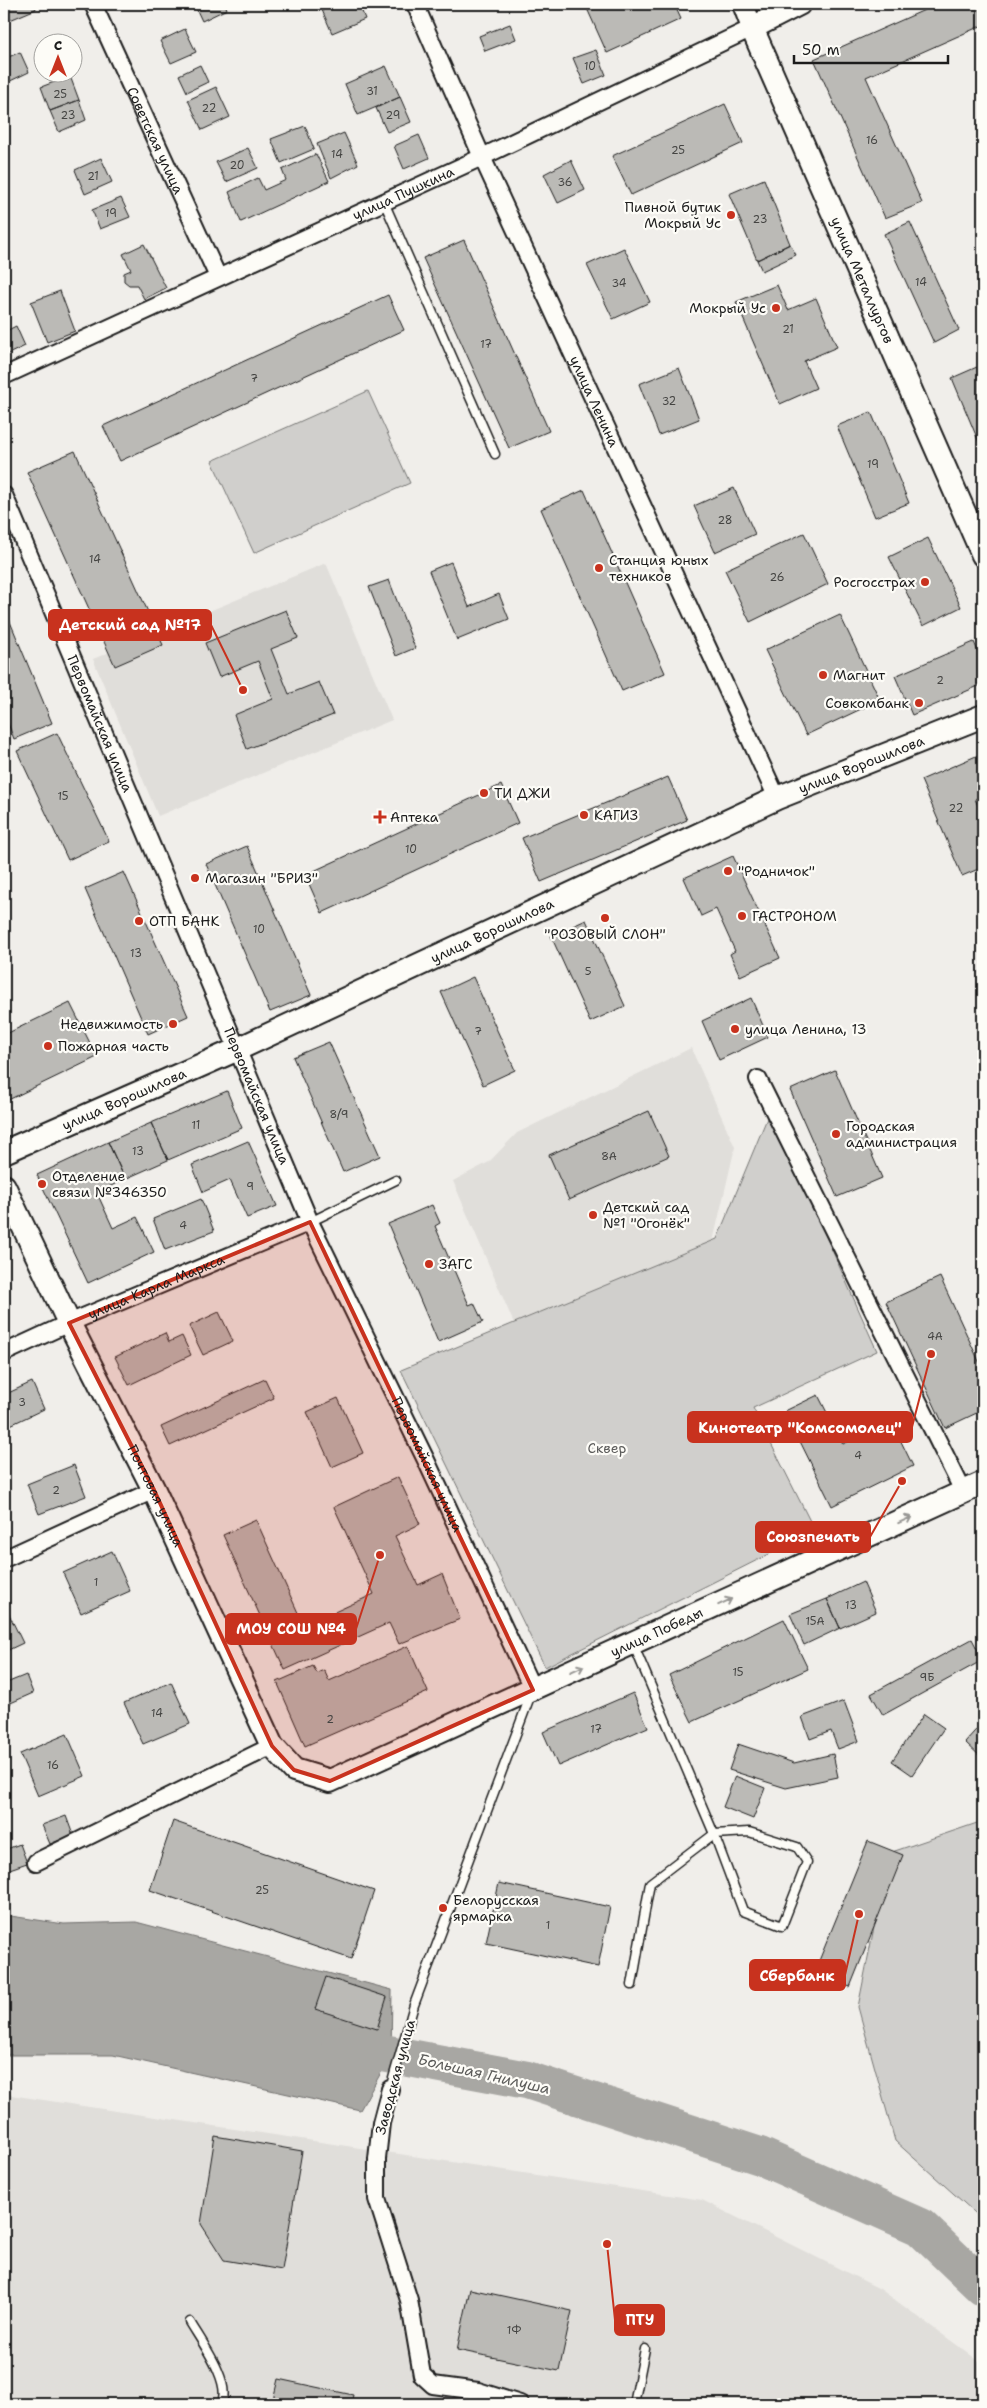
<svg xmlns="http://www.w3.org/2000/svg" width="987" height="2408" font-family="'Shantell Sans',sans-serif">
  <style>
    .built { fill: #e0deda }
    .green { fill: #d0cfcc; stroke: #767674 }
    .water { fill: #a8a7a3; stroke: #706f6d }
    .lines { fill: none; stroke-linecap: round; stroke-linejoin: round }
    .river { stroke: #a8a7a3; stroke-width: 38 }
    .building { fill: #bbbab6; stroke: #1c1c1c }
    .service-casing { stroke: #1c1c1c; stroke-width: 11 }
    .minor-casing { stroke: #1c1c1c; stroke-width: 20 }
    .tertiary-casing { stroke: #1c1c1c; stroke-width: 24 }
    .secondary-casing { stroke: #1c1c1c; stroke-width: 26 }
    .service { stroke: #fdfcf7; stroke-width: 8 }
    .minor { stroke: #fdfcf7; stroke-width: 16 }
    .tertiary { stroke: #fdfcf7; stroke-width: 20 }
    .secondary { stroke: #fdfcf7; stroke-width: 22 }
    .oneway { stroke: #989794 }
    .marked { fill: #c8321e; fill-opacity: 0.2; stroke: #c8321e; stroke-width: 4; stroke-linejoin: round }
    .poi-dot { fill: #c8321e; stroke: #fdfcf7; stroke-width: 2 }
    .labels { text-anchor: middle; stroke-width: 4.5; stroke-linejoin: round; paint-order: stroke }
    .number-label { font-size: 11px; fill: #444442 }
    .street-label { font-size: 14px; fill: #1c1c1c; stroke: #fdfcf7 }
    .poi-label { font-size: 14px; fill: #1c1c1c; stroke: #fdfcf7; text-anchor: start }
    .park-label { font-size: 14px; fill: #5b5b5a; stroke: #fdfcf7 }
    .water-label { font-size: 15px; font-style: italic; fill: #5b5b59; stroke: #fdfcf7 }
    .leader { fill: none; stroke: #c8321e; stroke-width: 2 }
    .callout-dot { fill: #c8321e; stroke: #fdfcf7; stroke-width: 2 }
    .callout { fill: #c8321e; stroke: #c8321e; stroke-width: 2 }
    .callout-label { font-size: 15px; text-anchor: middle; font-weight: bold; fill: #fff }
  </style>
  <rect width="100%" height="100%" fill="#f0eeea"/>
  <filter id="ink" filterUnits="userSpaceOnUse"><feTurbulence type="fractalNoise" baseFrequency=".02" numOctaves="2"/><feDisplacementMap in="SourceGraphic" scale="10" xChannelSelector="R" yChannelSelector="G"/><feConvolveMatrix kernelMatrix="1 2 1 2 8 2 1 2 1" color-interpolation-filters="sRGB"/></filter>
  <g filter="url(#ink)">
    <!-- built -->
    <path class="built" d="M326,563L392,720L158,816L93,659Z
      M691,1048L735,1147L711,1250L518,1333L453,1181L489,1162L517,1133Z
      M4,2094L702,2200L880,2289L983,2364V2404H4Z"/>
    <!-- green -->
    <path class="green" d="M368,391L410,483L254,553L212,461Z
      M770,1111L877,1351L753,1408L815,1531L545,1667L401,1370L717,1239Z
      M983,1821V2220L895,2141L858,2007L889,1853Z"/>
    <!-- water -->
    <path class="water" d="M4,1915L64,1924L136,1922L392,1990L391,2055L360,2110L113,2055H4Z"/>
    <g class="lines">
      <!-- river -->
      <path class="river" d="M340,2045L527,2080L760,2156L920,2227L983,2287"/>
    </g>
    <!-- building -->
    <path class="building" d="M4,4H34L36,9L10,20Z
      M194,4H225L227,9L202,21Z
      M336,4H359L365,19L332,33L322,10Z
      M585,4H674L681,19L607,53Z
      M938,4H983V25L866,77L922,203L885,218L814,59Z
      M510,24L516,39L485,51L479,36Z
      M185,29L196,52L171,63L160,41Z
      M596,50L606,75L584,84L573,58Z
      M20,52L29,72L4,84V59Z
      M200,65L208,82L187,92L179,75Z
      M386,66L400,97L358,115L345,84Z
      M70,76L79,100L50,111L41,87Z
      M216,87L230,117L202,130L188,100Z
      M400,97L411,122L387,132L376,108Z
      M79,100L86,120L59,132L50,111Z
      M725,104L743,143L631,195L612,156Z
      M305,126L314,149L281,163L271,139Z
      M344,133L358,164L331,178L317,144Z
      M419,135L429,158L404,169L394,146Z
      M248,148L258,168L226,182L216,162Z
      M316,154L329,181L241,222L229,192L258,178L264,190L286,180L282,170Z
      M101,158L112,182L85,194L75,170Z
      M571,160L585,190L558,203L544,174Z
      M764,179L790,244L757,260L729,194Z
      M121,198L130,217L100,229L92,210Z
      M910,222L959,330L934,343L884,234Z
      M464,240L549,431L509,448L423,258Z
      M144,244L166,288L144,299L137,285H129L124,281V273L131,270L123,254Z
      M790,244L796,255L762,271L757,260Z
      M624,248L650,302L613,319L587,265Z
      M777,285L788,310L816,298L837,347L804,361L816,388L780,404L736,302Z
      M60,291L75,331L47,342L31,302Z
      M388,295L404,330L120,461L103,426Z
      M16,326L25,346L4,356V332Z
      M977,367L983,380V452L952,378Z
      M679,368L699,419L659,435L639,384Z
      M871,412L909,503L875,517L837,426Z
      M75,451L163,645L115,666L27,472Z
      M734,488L755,534L715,552L694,506Z
      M584,490L665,673L622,691L541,509Z
      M804,533L828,584L750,622L725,570Z
      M928,538L961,607L923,626L889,557Z
      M451,562L469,607L499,594L509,619L457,640L429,571Z
      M389,580L415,648L396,656L369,587Z
      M286,610L298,638L271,649L289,694L319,682L333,715L247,749L234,715L273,699L258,661L219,677L205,643Z
      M6,612L52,723L14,739L4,713V613Z
      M840,615L880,700L806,735L765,650Z
      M974,642L983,663V684L912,715L895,676Z
      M57,733L109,841L68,860L17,751Z
      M983,753V795L975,799L983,817V867L962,876L921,780Z
      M668,777L687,820L541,882L522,838Z
      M501,785L518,823L322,913L305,875Z
      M247,846L311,995L270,1012L206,864Z
      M733,856L780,958L740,976L730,954L735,951L716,909L701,916L684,878Z
      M124,872L188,1016L148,1034L85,889Z
      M586,920L625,1006L590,1022L551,936Z
      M473,977L515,1070L483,1085L441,992Z
      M751,998L768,1037L719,1060L702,1021Z
      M70,1003L97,1057L4,1102V1035Z
      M329,1042L380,1156L343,1172L293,1057Z
      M835,1070L882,1178L837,1197L790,1090Z
      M227,1091L242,1128L168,1160L151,1123Z
      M649,1111L669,1156L569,1200L549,1155Z
      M151,1123L168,1160L125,1179L108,1142Z
      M248,1141L277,1206L247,1218L230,1180L203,1192L192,1165Z
      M108,1142L125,1179L97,1193L113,1228L137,1217L154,1252L88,1283L37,1175Z
      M201,1199L214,1231L165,1250L153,1219Z
      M432,1205L440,1223L435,1226L469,1305L474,1303L483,1322L438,1342L388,1224Z
      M940,1277L983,1370V1410L945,1428L886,1302Z
      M219,1312L233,1341L203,1355L189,1326Z
      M165,1333L169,1342L182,1336L191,1355L129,1385L115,1357Z
      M265,1379L274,1398L170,1446L161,1427Z
      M32,1382L44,1409L4,1428V1395Z
      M818,1395L843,1444L891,1421L913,1466L832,1506L785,1411Z
      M338,1398L363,1453L332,1467L307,1412Z
      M74,1465L86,1496L39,1514L27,1484Z
      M398,1477L420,1524L395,1536L418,1585L442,1574L460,1619L399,1644L389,1623L285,1670L223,1535L256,1520L304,1626L374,1594L334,1507Z
      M112,1551L130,1591L81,1613L63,1573Z
      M863,1582L876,1612L840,1628L827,1599Z
      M827,1599L840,1628L804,1645L790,1614Z
      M4,1604L23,1643L4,1652Z
      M784,1619L808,1669L692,1722L669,1675Z
      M972,1639L983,1660L883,1715L871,1694Z
      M408,1646L428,1692L305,1746L277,1682L313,1666L317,1673L324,1670L329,1681Z
      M26,1675L33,1693L4,1706V1684Z
      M171,1682L190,1724L143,1744L124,1703Z
      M633,1693L648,1727L558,1766L543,1732Z
      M844,1701L859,1741L838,1749L831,1731L810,1739L802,1717Z
      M924,1714L944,1728L912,1775L892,1761Z
      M983,1722V1759L965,1742Z
      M67,1734L85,1776L38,1796L20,1754Z
      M738,1744L794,1763L833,1754L838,1777L786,1788L729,1770Z
      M735,1776L765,1788L753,1819L723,1807Z
      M66,1816L73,1835L50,1844L42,1825Z
      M173,1821L374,1891L351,1959L150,1890Z
      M868,1841L903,1855L850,1987L814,1973Z
      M20,1844L27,1863L4,1871V1850Z
      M499,1883L610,1907L598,1967L486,1943Z
      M326,1977L387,1997L377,2029L315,2009Z
      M215,2136L302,2151L282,2270L224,2260L201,2224Z
      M470,2289L572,2311L559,2371L457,2350Z
      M278,2379L353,2395L351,2404H272Z"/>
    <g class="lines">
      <!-- service casing -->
      <g class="service-casing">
        <path id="service" d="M384,202L495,454
          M971,523L983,518
          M310,1222L396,1180
          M632,1985L650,1883L714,1834L749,1832L797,1847L807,1862L782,1926L743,1911L714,1834L634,1646
          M390,2089L414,2005L531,1694
          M190,2322C201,2341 233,2384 221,2404
          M634,2404L645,2349"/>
      </g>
      <!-- minor casing -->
      <g class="minor-casing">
        <g id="minor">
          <path id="s1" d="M93,4L218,277"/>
          <path id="s2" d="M415,4L482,157L777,798"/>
          <path id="s3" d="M4,376L482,157L752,28"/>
          <path id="s4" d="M4,495L310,1222L425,1458L533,1690"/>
          <path d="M758,1079L964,1493"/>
          <path id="s5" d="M4,1353L69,1323L310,1222"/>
          <path d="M4,1559L154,1490"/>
          <path d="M36,1862L272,1746"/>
          <path d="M390,2089L381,2123L377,2159V2199L409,2300L422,2375L433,2385L478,2391L520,2404"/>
        </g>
      </g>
      <!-- tertiary casing -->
      <g class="tertiary-casing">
        <path id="tertiary" d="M743,4L752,28"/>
      </g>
      <!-- secondary casing -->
      <g class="secondary-casing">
        <g id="secondary">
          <path id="s6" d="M799,4L752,28L983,555"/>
          <path id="s7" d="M4,1152L238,1049L777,798L983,716"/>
          <path id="s8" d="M4,1186L69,1323L154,1490L272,1746L294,1770L330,1781L983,1483"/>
        </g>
      </g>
      <!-- service -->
      <use href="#service" class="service"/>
      <!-- minor -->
      <use href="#minor" class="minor"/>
      <!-- tertiary -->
      <use href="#tertiary" class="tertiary"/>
      <!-- secondary -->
      <use href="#secondary" class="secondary"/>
    </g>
    <!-- one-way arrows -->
    <defs><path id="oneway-shaft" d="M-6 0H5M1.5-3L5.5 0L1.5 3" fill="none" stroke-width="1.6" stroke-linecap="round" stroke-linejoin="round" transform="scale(1.25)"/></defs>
    <g class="oneway">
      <use href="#oneway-shaft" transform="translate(905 1520) rotate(-25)"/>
      <use href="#oneway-shaft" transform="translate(725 1602) rotate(-25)"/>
      <use href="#oneway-shaft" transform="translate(577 1669) rotate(-24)"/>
    </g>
  </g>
  <!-- marked area -->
  <path class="marked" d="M310,1222L533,1690L330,1781L294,1770L272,1746L154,1490L69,1323Z"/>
  <!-- markers -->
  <g class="poi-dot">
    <circle cx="731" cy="215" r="5"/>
    <circle cx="776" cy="308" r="5"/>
    <circle cx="599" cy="568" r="5"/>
    <circle cx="925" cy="582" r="5"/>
    <circle cx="823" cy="675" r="5"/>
    <circle cx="919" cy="703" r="5"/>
    <circle cx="484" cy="793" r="5"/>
    <circle cx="584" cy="815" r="5"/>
    <path d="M377.5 809.5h5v5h5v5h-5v5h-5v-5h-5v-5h5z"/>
    <circle cx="728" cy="871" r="5"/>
    <circle cx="195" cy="878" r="5"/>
    <circle cx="742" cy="916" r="5"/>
    <circle cx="605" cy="918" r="5"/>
    <circle cx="139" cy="921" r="5"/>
    <circle cx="173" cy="1024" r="5"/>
    <circle cx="735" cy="1029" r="5"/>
    <circle cx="48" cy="1046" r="5"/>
    <circle cx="836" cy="1134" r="5"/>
    <circle cx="42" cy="1184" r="5"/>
    <circle cx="593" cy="1215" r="5"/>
    <circle cx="429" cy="1264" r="5"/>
    <circle cx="443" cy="1908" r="5"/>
  </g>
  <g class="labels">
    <!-- number labels -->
    <g class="number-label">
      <text x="590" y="70">10</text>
      <text x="372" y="95">31</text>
      <text x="60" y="98">25</text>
      <text x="209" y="112">22</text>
      <text x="68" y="119">23</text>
      <text x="393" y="119">29</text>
      <text x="872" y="144">16</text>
      <text x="678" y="154">25</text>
      <text x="337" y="158">14</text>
      <text x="237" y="169">20</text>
      <text x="93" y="180">21</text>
      <text x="565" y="186">36</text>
      <text x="111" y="217">19</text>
      <text x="760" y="223">23</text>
      <text x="921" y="286">14</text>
      <text x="619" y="287">34</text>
      <text x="788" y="333">21</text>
      <text x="486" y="348">17</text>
      <text x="254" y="382">7</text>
      <text x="669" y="405">32</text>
      <text x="873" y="468">19</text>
      <text x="725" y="524">28</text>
      <text x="95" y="563">14</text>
      <text x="777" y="581">26</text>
      <text x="940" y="684">2</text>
      <text x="63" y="800">15</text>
      <text x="956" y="812">22</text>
      <text x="411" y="853">10</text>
      <text x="259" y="933">10</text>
      <text x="136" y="957">13</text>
      <text x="588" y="975">5</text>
      <text x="478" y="1035">7</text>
      <text x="339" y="1118">8/9</text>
      <text x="196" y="1129">11</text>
      <text x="138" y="1155">13</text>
      <text x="609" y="1160">8А</text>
      <text x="250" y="1190">9</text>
      <text x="183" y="1229">4</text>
      <text x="935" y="1340">4А</text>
      <text x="22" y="1406">3</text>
      <text x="858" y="1459">4</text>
      <text x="56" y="1494">2</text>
      <text x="96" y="1586">1</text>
      <text x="851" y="1609">13</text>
      <text x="815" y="1625">15А</text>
      <text x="738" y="1676">15</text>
      <text x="927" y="1681">9Б</text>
      <text x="157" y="1717">14</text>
      <text x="330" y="1723">2</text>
      <text x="596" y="1733">17</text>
      <text x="53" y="1769">16</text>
      <text x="262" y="1894">25</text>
      <text x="548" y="1929">1</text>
      <text x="514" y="2334">1Ф</text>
    </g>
    <!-- street labels -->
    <g class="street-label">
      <text dy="5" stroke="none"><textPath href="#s1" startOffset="150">Советская улица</textPath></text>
      <text dy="5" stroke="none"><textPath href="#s3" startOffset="439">улица Пушкина</textPath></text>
      <text dy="5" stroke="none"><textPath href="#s6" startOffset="328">улица Металлургов</textPath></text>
      <text dy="5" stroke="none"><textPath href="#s2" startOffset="436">улица Ленина</textPath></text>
      <text dy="5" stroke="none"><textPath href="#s4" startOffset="248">Первомайская улица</textPath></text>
      <text dy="5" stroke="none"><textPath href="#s7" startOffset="941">улица Ворошилова</textPath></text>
      <text dy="5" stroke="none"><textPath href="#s7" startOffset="536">улица Ворошилова</textPath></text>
      <text dy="5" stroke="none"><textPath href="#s4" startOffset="652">Первомайская улица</textPath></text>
      <text dy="5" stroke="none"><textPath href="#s7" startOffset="131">улица Ворошилова</textPath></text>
      <text dy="5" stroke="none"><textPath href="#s5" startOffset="166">улица Карла Маркса</textPath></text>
      <text dy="5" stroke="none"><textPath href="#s4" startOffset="1058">Первомайская улица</textPath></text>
      <text dy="5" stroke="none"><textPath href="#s8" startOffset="345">Почтовая улица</textPath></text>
      <text dy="5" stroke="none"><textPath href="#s8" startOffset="1050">улица Победы</textPath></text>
      <text transform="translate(395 2077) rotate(-75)" y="5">Заводская улица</text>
    </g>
    <!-- poi labels -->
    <g class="poi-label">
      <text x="721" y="212" text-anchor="end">Пивной бутик<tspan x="721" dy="16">Мокрый Ус</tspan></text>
      <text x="766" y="313" text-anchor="end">Мокрый Ус</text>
      <text x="609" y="565">Станция юных<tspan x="609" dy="16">техников</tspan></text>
      <text x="915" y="587" text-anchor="end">Росгосстрах</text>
      <text x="833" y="680">Магнит</text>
      <text x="909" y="708" text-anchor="end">Совкомбанк</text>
      <text x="494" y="798">ТИ ДЖИ</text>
      <text x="594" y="820">КАГИЗ</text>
      <text x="390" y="822">Аптека</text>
      <text x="738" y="876">"Родничок"</text>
      <text x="205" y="883">Магазин "БРИЗ"</text>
      <text x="752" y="921">ГАСТРОНОМ</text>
      <text x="149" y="926">ОТП БАНК</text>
      <text x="605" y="939" text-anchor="middle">"РОЗОВЫЙ СЛОН"</text>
      <text x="163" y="1029" text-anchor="end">Недвижимость</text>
      <text x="745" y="1034">улица Ленина, 13</text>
      <text x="58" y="1051">Пожарная часть</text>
      <text x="846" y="1131">Городская<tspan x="846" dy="16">администрация</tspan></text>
      <text x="52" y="1181">Отделение<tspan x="52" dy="16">связи №346350</tspan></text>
      <text x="603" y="1212">Детский сад<tspan x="603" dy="16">№1 "Огонёк"</tspan></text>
      <text x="439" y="1269">ЗАГС</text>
      <text x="453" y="1905">Белорусская<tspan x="453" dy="16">ярмарка</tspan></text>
    </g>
    <!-- park labels -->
    <g class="park-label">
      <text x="607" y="1453">Сквер</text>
    </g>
    <!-- water labels -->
    <g class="water-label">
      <text transform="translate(484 2074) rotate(13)" y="5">Большая Гнилуша</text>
    </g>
  </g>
  <!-- callouts -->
  <path class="leader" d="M243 690L211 625M931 1354L912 1427M902 1481L870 1537M380 1555L356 1629M859 1914L845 1975M607 2244L615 2320"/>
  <g class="callout-dot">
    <circle cx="243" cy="690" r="5"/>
    <circle cx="931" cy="1354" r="5"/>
    <circle cx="902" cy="1481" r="5"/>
    <circle cx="380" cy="1555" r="5"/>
    <circle cx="859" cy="1914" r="5"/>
    <circle cx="607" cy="2244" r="5"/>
  </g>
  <g class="callout">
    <rect x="49" y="610" width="162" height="30" rx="5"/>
    <rect x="688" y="1412" width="224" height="30" rx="5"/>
    <rect x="756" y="1522" width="114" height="30" rx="5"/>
    <rect x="226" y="1614" width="130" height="30" rx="5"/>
    <rect x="750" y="1960" width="95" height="30" rx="5"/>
    <rect x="615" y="2305" width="49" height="30" rx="5"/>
  </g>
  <g class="callout-label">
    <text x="130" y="630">Детский сад №17</text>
    <text x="800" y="1433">Кинотеатр "Комсомолец"</text>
    <text x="813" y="1542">Союзпечать</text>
    <text x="291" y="1634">МОУ СОШ №4</text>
    <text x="797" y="1981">Сбербанк</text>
    <text x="640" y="2325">ПТУ</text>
  </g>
  <!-- margin -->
  <rect width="987" height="2408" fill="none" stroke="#fdfcf7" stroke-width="20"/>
  <rect x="10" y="10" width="967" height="2388" fill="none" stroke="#1c1c1c" stroke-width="2" filter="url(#ink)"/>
  <!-- north arrow -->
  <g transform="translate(58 58)"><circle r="24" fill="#fdfcf7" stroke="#a3a29f"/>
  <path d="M0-4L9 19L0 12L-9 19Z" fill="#c8321e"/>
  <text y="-8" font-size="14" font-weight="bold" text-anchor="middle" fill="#1c1c1c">С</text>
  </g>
  <!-- scale -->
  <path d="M794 55v8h154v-8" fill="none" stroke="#1c1c1c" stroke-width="2.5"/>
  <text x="802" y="55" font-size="15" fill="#1c1c1c" stroke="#fdfcf7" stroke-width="4" paint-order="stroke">50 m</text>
</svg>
